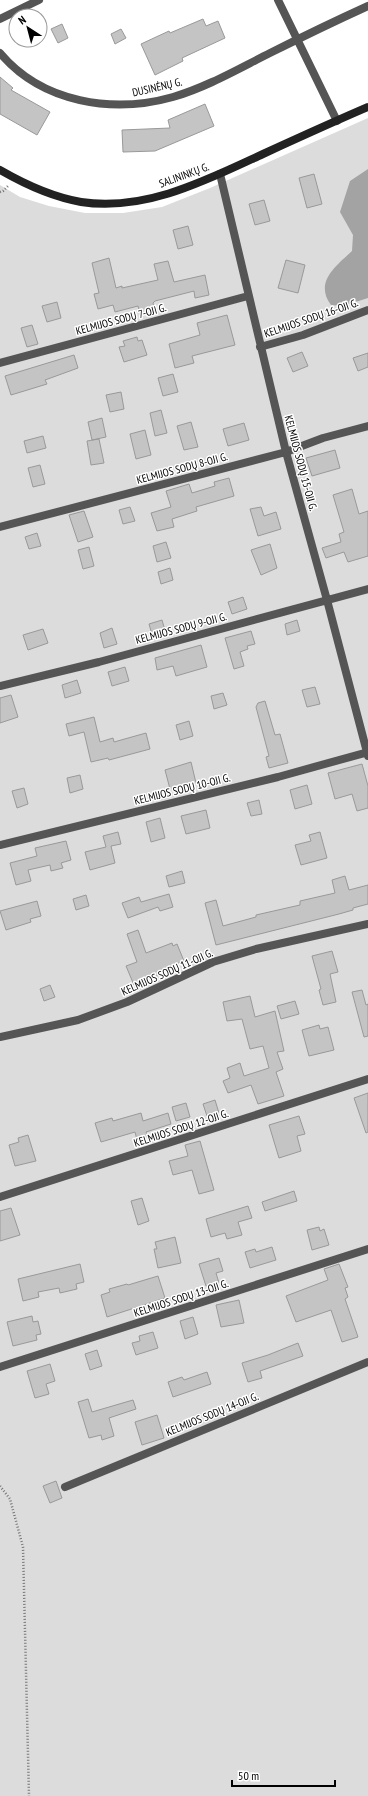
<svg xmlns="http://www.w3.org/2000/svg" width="368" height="1796" font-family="'PT Sans Narrow',sans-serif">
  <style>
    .green { fill: #dcdcdc }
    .water { fill: #a3a3a3 }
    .building { fill: #c4c4c4; stroke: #999 }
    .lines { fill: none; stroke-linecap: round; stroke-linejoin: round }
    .path { stroke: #777; stroke-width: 2.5; stroke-dasharray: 1 2; stroke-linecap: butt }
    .minor { stroke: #555; stroke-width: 8 }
    .secondary { stroke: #222; stroke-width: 8 }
    .labels { text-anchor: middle; stroke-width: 3; stroke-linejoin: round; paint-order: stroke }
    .street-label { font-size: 11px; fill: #000; stroke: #fff }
  </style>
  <rect width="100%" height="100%" fill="#fff"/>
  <!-- green -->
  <path class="green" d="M368,118V1796H0V185L20,197L49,206L85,213H123L162,207L210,188Z"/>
  <!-- water -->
  <path class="water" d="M368,169V298L343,306L331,305C314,282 336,266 352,251L353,235L340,212L350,181Z"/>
  <!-- building -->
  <path class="building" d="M203,19L206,26L218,21L225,38L182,58L183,61L155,75L141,44L169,31L170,33Z
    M62,24L68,38L58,43L51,29Z
    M121,29L126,38L115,44L111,34Z
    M0,77L13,88L11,90L50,112L37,135L0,114Z
    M205,104L214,126L155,151L123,152L122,130L170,128L168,120Z
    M314,174L322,204L307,208L299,178Z
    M264,200L270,221L255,225L249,204Z
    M188,226L193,245L178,249L173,230Z
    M109,258L116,288L122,286V288L158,280L154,264L168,261L174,282L205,275L209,295L195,298L194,291L155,301L153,303L155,311L140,315L138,306L115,312L113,305L98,309L94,294L99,293L92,263Z
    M286,260L305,265L298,293L278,288Z
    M57,302L61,318L47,322L42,306Z
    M227,315L235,345L192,356L194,363L175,368L169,344L200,335L197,323Z
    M32,325L38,344L27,347L21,328Z
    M137,337L138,341L142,340L147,355L124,362L119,347L125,346L123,341Z
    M302,352L308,366L293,372L287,358Z
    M368,353V367L358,371L353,358Z
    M74,355L78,368L45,380L47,384L11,395L5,376Z
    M173,374L178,392L163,396L158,378Z
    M121,392L124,409L110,412L106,395Z
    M161,410L167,433L155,436L150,413Z
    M102,418L106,437L92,440L88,422Z
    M191,422L198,447L184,450L177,426Z
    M244,423L249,440L228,446L223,429Z
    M145,430L151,455L136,459L130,434Z
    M43,436L46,448L27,453L24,441Z
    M99,439L104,463L91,465L87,441Z
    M335,450L340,468L312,476L306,458Z
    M40,465L45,484L33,487L28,468Z
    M229,478L234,496L196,507L197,511L172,519L174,527L157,531L151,513L171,507L166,491L189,484L192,493L215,486L214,482Z
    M352,489L359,514L368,511V556L348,562L344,552L326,558L322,548L341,542L339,534L344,532L333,495Z
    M130,507L135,521L123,524L119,510Z
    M261,507L264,516L276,512L281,529L258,536L250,509Z
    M84,511L93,537L78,542L69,515Z
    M37,533L41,546L29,549L25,537Z
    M166,542L171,558L157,562L153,546Z
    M270,544L277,568L261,575L251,550Z
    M89,547L94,566L83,569L78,550Z
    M170,568L173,580L161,584L158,572Z
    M243,597L247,609L232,614L228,602Z
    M162,620L166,634L153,638L149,624Z
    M297,620L300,631L287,635L285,624Z
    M112,628L117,644L104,648L100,633Z
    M43,629L48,643L28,650L23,635Z
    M251,631L255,644L247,646L248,649L240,652L244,666L234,669L225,638Z
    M201,645L207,667L176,676L173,666L157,670L155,658Z
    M125,667L129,681L112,686L108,672Z
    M77,680L81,693L65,698L62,685Z
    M315,687L320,704L307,707L302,690Z
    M223,693L227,705L214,709L211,696Z
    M11,695L18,717L0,723V698Z
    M265,701L275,735L280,734L288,763L269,768L266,757L269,756L256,707L258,703Z
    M94,717L100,742L113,738L114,742L146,733L150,749L109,760L108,758L91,762L84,732L69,736L66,724Z
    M189,721L193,736L180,740L176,725Z
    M191,762L196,783L170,789L165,770Z
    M362,764L368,786V808L357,811L352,794L335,799L328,773Z
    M80,775L83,789L70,793L67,778Z
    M307,785L312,804L295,809L290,790Z
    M24,788L28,804L17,808L12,791Z
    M259,800L262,814L251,816L247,803Z
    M206,810L210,828L186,834L181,816Z
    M160,818L165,838L151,842L146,822Z
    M118,832L121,844L111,846L115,863L90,870L85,852L106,847L103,836Z
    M320,832L327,858L301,865L295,845L311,841L309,835Z
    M66,841L71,860L61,863L63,868L51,871L50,865L28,870L31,881L16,885L10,863L37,856L35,848Z
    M182,871L185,883L169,887L166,876Z
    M345,876L349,890L368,885V904L353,908V910L339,914L216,945L205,903L216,900L223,926L256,917V915L300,905V901L335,893L332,880Z
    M169,894L173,907L160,911L158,907L128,918L122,903L139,897L141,902Z
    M86,895L89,906L76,910L73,899Z
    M37,901L41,916L30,919L31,922L6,930L0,911Z
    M138,930L146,953L172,943L173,946L177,944L184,961L160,970L162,974L134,985L126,966L137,962L127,934Z
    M332,951L338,972L330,974L336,1002L323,1005L319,990L321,989L312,956Z
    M50,985L55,997L44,1001L40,989Z
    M362,990L366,1005L368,1004V1036L364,1037L352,992Z
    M250,996L255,1017L275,1011L284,1051L277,1052L283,1069L276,1072L284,1096L258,1104L251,1085L228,1093L223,1081L230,1078L227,1068L240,1063L244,1076L269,1068L263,1046L250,1049L242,1019L227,1021L223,1002Z
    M295,1001L299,1014L281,1019L277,1006Z
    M319,1025L320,1029L328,1027L334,1050L309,1056L302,1030Z
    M368,1093V1132L366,1133L354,1098Z
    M215,1100L219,1113L207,1116L203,1104Z
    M186,1103L190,1117L176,1121L172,1107Z
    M141,1113L143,1121L168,1113L171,1124L146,1132L148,1136L137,1140L135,1132L101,1142L95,1123L112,1118L113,1121Z
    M299,1116L305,1134L297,1136L301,1151L279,1158L269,1125Z
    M28,1135L36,1161L15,1166L9,1145L19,1142L18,1138Z
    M200,1141L214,1190L199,1194L192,1170L173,1175L169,1161L188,1156L185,1145Z
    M294,1191L297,1201L265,1211L262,1202Z
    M142,1198L149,1221L138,1225L131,1201Z
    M248,1206L252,1218L238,1222L242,1235L227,1239L225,1233L211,1237L206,1219Z
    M11,1208L20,1235L0,1241V1211Z
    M319,1227L320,1231L324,1229L329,1245L312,1250L307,1230Z
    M175,1237L181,1263L158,1268L154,1249H157L155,1242Z
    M272,1247L276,1260L250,1268L245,1252L255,1249L256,1252Z
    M219,1258L223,1271L216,1273L219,1283L206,1286L199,1264Z
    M80,1264L84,1282L76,1284L77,1289L60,1293L59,1288L38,1292L39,1297L23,1301L18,1279Z
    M339,1264L348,1287L345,1288L348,1297L345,1299L358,1337L342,1342L331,1310L296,1322L286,1296L328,1280L324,1269Z
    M158,1276L165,1298L107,1317L101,1295L110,1292L109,1289L127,1284L128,1285Z
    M239,1300L244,1323L221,1327L216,1305Z
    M32,1316L33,1322L38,1321L41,1334L36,1335L37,1340L13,1346L7,1322Z
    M193,1317L198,1334L185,1339L180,1321Z
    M153,1332L158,1348L136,1355L132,1343L140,1341L139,1336Z
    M298,1343L303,1356L260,1371L262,1378L248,1382L242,1363L268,1355Z
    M97,1350L102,1366L90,1370L85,1354Z
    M50,1364L55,1381L46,1384L49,1394L35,1398L27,1371Z
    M207,1372L211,1384L173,1397L168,1382L182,1377L184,1380Z
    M88,1399L92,1412L133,1400L136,1409L109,1418L114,1436L102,1440L101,1435L89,1438L78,1402Z
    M157,1415L164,1438L142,1445L135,1422Z
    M56,1481L62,1498L50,1503L43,1486Z"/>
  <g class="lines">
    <!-- path -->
    <path class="path" d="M0,192L3,191L8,186
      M0,1486L10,1499L23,1547L29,1796"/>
    <!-- minor -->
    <path class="minor" d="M278,0L337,121
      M0,19L39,0
      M0,53C42,103 113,114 173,97C207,87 238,69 270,53C302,37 335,21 368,6
      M220,174L286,452L327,600L368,756
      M260,347L303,335L368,310
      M0,363L248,296
      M0,527L286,452L323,438L368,426
      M0,686L99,662L368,589
      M0,845L278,777L368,752
      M0,1037L78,1020L127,1002L213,962L256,949L368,924
      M0,1197L368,1079
      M0,1367L368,1249
      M65,1487L368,1362"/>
    <!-- secondary -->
    <path class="secondary" d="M0,170C26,185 52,197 81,202C145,212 207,180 263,154C298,138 333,122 368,107"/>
  </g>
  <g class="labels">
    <!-- street labels -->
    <g class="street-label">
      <text transform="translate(157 87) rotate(-13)" y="4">DUSINĖNŲ G.</text>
      <text transform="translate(184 175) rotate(-20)" y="4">SALININKŲ G.</text>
      <text transform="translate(311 318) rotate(-19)" y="4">KELMIJOS SODŲ 16-OJI G.</text>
      <text transform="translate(121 319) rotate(-15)" y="4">KELMIJOS SODŲ 7-OJI G.</text>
      <text transform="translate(301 463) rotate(75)" y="4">KELMIJOS SODŲ 15-OJI G.</text>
      <text transform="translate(182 468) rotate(-15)" y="4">KELMIJOS SODŲ 8-OJI G.</text>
      <text transform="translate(181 628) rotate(-15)" y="4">KELMIJOS SODŲ 9-OJI G.</text>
      <text transform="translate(182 789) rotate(-14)" y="4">KELMIJOS SODŲ 10-OJI G.</text>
      <text transform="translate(167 972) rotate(-24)" y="4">KELMIJOS SODŲ 11-OJI G.</text>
      <text transform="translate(181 1128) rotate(-18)" y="4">KELMIJOS SODŲ 12-OJI G.</text>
      <text transform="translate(181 1298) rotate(-18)" y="4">KELMIJOS SODŲ 13-OJI G.</text>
      <text transform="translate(212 1414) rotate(-22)" y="4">KELMIJOS SODŲ 14-OJI G.</text>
    </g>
  </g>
  <!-- north arrow -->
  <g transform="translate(28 28) rotate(324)"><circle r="19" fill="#ffffff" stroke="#999999"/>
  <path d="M0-3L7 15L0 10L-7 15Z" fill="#000000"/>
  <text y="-6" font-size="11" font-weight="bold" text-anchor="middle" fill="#000000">N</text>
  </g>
  <!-- scale -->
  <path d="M232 1780v6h103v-6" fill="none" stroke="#000000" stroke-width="2"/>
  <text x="238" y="1780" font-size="12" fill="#000000" stroke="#ffffff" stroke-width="3" paint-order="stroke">50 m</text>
</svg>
